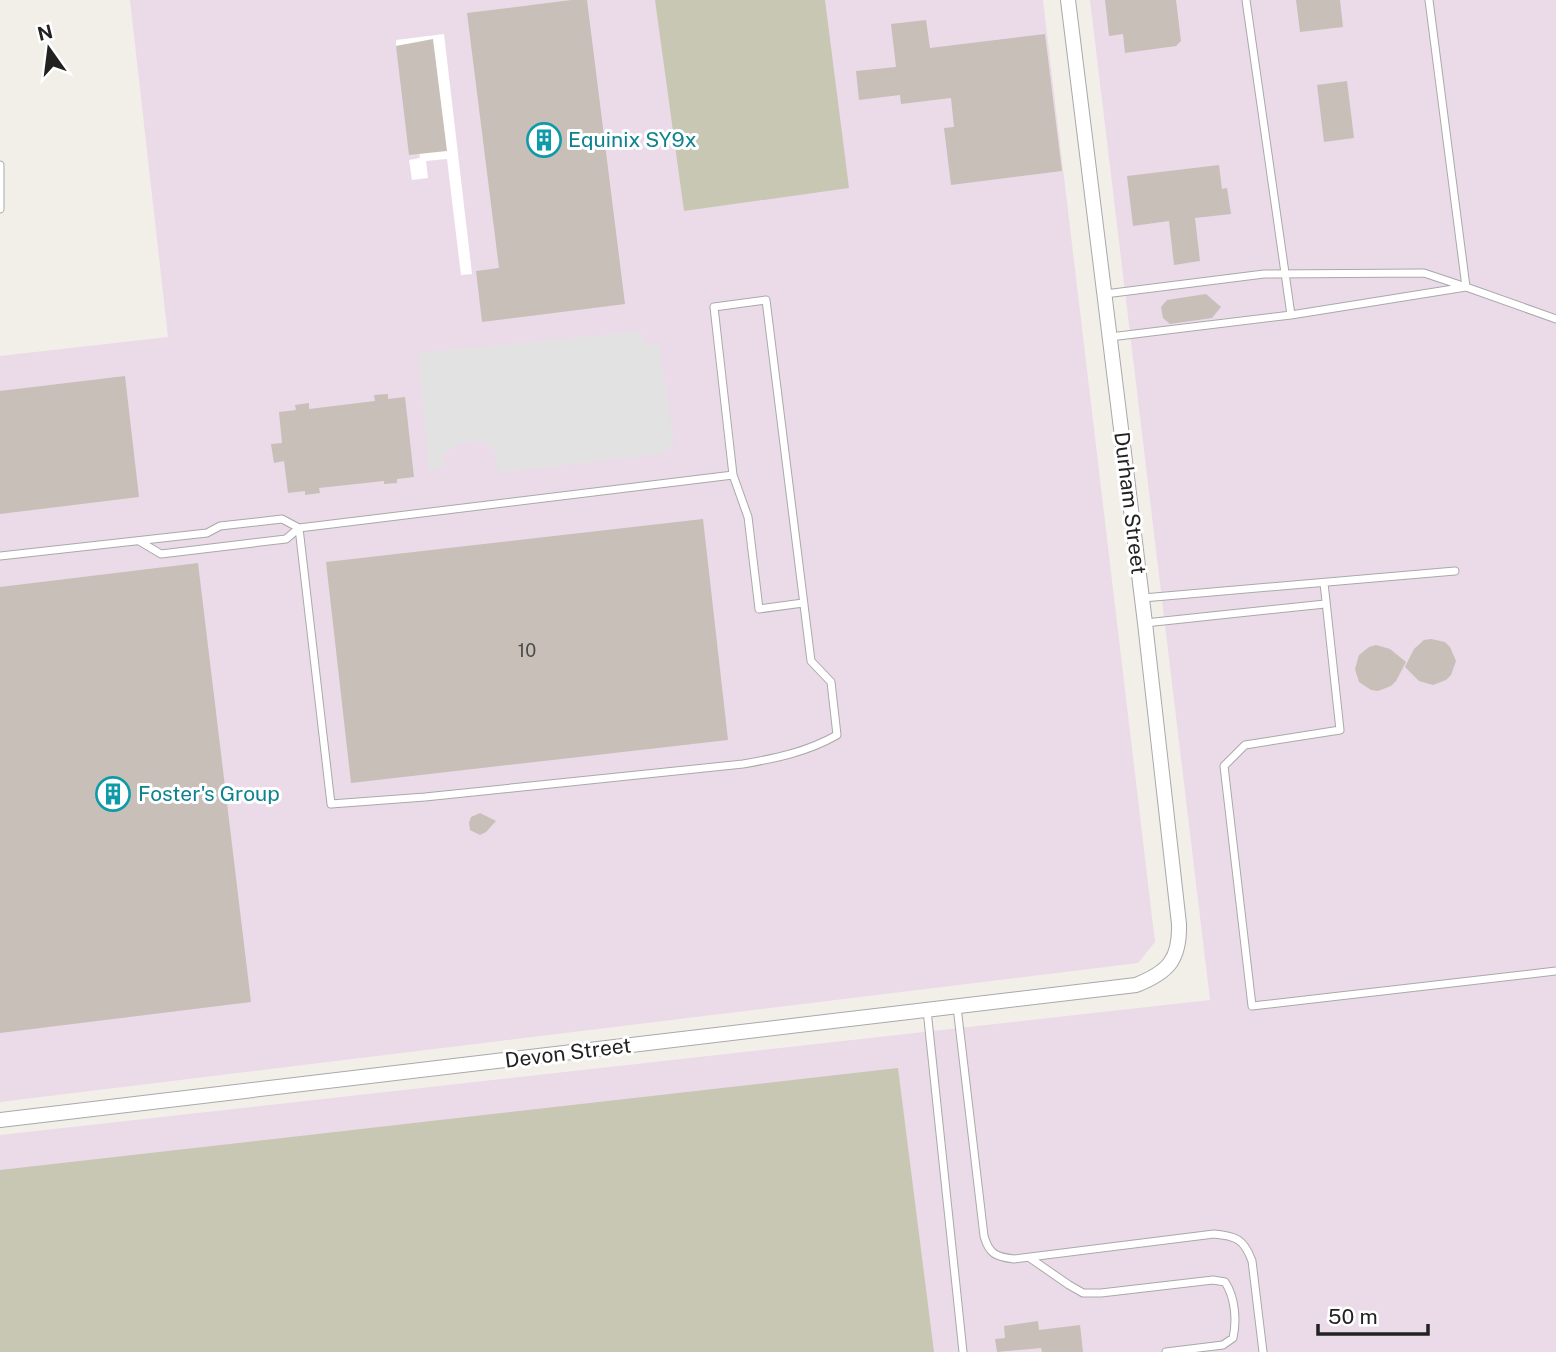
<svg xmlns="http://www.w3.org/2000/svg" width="1556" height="1352" font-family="'Public Sans',sans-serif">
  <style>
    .industrial { fill: #ebdbe8 }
    .construction { fill: #c7c7b4 }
    .parking { fill: #e2e2e2 }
    .pier { fill: #fff }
    .building { fill: #c7bfb8 }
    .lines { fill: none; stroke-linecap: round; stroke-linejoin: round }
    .service-casing { stroke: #a9a9a9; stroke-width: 9 }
    .minor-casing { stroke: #a9a9a9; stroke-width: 16 }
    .service { stroke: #fff; stroke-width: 7 }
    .minor { stroke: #fff; stroke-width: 14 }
    .labels { text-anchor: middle; stroke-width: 6; stroke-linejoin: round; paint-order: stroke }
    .number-label { font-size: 18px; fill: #4b4948 }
    .culture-label { font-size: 21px; fill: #0d838f; stroke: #fff; text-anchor: start }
    .street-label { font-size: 21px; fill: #222; stroke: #fff }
  </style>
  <rect width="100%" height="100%" fill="#f2efe9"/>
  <!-- industrial -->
  <path class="industrial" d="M130,0H1043L1155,942L1138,963L0,1102V356L168,337Z
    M1090,0H1556V1352H0V1135L1210,1000Z"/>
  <!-- construction -->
  <path class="construction" d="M655,0H825L849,188L684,211Z
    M898,1068L934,1352H0V1170Z"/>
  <!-- parking -->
  <path class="parking" d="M642,331L643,344L659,345L674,441L662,454L498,473L495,451L482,440L460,444L442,455L445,467L429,471L418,353Z"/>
  <!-- pier -->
  <path class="pier" d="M444,34L472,274L461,275L447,159L426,161L428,178L412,180L409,160L420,158L406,44L396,46V40Z"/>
  <!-- building -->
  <path class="building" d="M571,0H587L625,304L482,322L476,271L499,268L467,13Z
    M1105,0H1176L1181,41L1176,46L1125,53L1123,34L1109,36Z
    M1296,0H1340L1343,27L1300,32Z
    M926,20L930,48L1045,34L1062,171L951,185L944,128L954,127L951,98L901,104L900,95L859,100L856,71L896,67L891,24Z
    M433,39L447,151L409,155L396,46Z
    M1347,81L1354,138L1324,142L1317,85Z
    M1219,165L1222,189L1227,188L1231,214L1195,218L1200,261L1174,265L1169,221L1133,226L1127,176Z
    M1206,294L1221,307L1212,318L1170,324L1163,318L1161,307L1167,300Z
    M125,376L139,497L0,514V391Z
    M388,394V399L405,397L414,477L397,479V483L384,484V481L319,488L320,493L305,495V491L288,493L284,461L274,463L271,444L282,443L279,412L296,410L295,405L309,403V409L375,401L374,395Z
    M703,519L728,740L351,783L326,562Z
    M198,563L251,1002L0,1033V587Z
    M1431,639L1445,642L1450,647L1456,661L1451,675L1446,680L1433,685L1419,681L1405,667L1414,649L1424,640Z
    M1376,645L1390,649L1406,662L1396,681L1391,686L1378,691L1371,690L1359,682L1355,669L1359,655L1369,647Z
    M480,813L496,821L486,832L480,835L470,830L469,823L471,817Z
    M1038,1321L1039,1330L1080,1325L1083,1352H1042L1041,1348L997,1352L995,1339L1005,1338L1004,1326Z"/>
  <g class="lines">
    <!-- service casing -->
    <g class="service-casing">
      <path id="service" d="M1246,0L1291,315
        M0,165V209
        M1105,294L1264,274L1424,273L1466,287L1429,0
        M1110,337L1291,315L1466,287L1556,319
        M299,528L331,804L425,797L743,764C777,758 807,752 837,735L831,682L811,661L766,300L714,307L733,475L748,517L759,609L803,603
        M139,541L161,554L286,539L299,528L733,475
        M0,556L207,533L220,526L282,519L299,528
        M1324,583L1340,730L1245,745L1224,766L1252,1006L1556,971
        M1143,598L1455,571
        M1145,623L1325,604
        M957,1007L984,1236C989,1254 996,1257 1014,1259L1214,1234C1236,1236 1244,1239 1252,1261L1263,1352
        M927,1010L963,1352
        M1030,1258L1069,1285L1083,1293H1101L1213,1280L1225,1282C1235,1297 1237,1320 1233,1338L1223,1345L1166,1352"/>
    </g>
    <!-- minor casing -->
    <g class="minor-casing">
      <path id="minor" d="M0,1120L1136,985C1169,972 1180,959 1179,924L1145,623L1068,0"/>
    </g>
    <!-- service -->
    <use href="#service" class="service"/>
    <!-- minor -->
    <use href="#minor" class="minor"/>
  </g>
  <!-- icons -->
  <defs>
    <g id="building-ring" transform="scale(1.75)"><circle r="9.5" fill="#fff" stroke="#0f9aa8" stroke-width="1.5"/><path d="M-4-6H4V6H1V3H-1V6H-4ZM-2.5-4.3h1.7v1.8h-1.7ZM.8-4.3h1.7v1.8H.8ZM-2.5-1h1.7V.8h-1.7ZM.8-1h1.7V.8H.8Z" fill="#0f9aa8"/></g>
  </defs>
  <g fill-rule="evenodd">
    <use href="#building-ring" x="544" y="140"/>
    <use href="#building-ring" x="113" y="794"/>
  </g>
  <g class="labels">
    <!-- number labels -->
    <g class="number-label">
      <text x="527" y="657">10</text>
    </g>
    <!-- culture labels -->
    <g class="culture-label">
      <text x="568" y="147">Equinix SY9x</text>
      <text x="138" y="801">Foster's Group</text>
    </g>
    <!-- street labels -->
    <g class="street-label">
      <text transform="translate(1130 503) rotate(83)" y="7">Durham Street</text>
      <text transform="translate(568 1053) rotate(-7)" y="7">Devon Street</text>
    </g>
  </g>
  <!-- north arrow -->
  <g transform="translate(49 49) rotate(346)" stroke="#ffffff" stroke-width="5" paint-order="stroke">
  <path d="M0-5L12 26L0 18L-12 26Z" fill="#222222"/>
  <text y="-10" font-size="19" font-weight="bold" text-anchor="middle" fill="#222222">N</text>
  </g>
  <!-- scale -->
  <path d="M1318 1324v10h110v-10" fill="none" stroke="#222222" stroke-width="3.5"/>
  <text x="1328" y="1324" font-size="21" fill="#222222" stroke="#ffffff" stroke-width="5" paint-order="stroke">50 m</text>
</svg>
